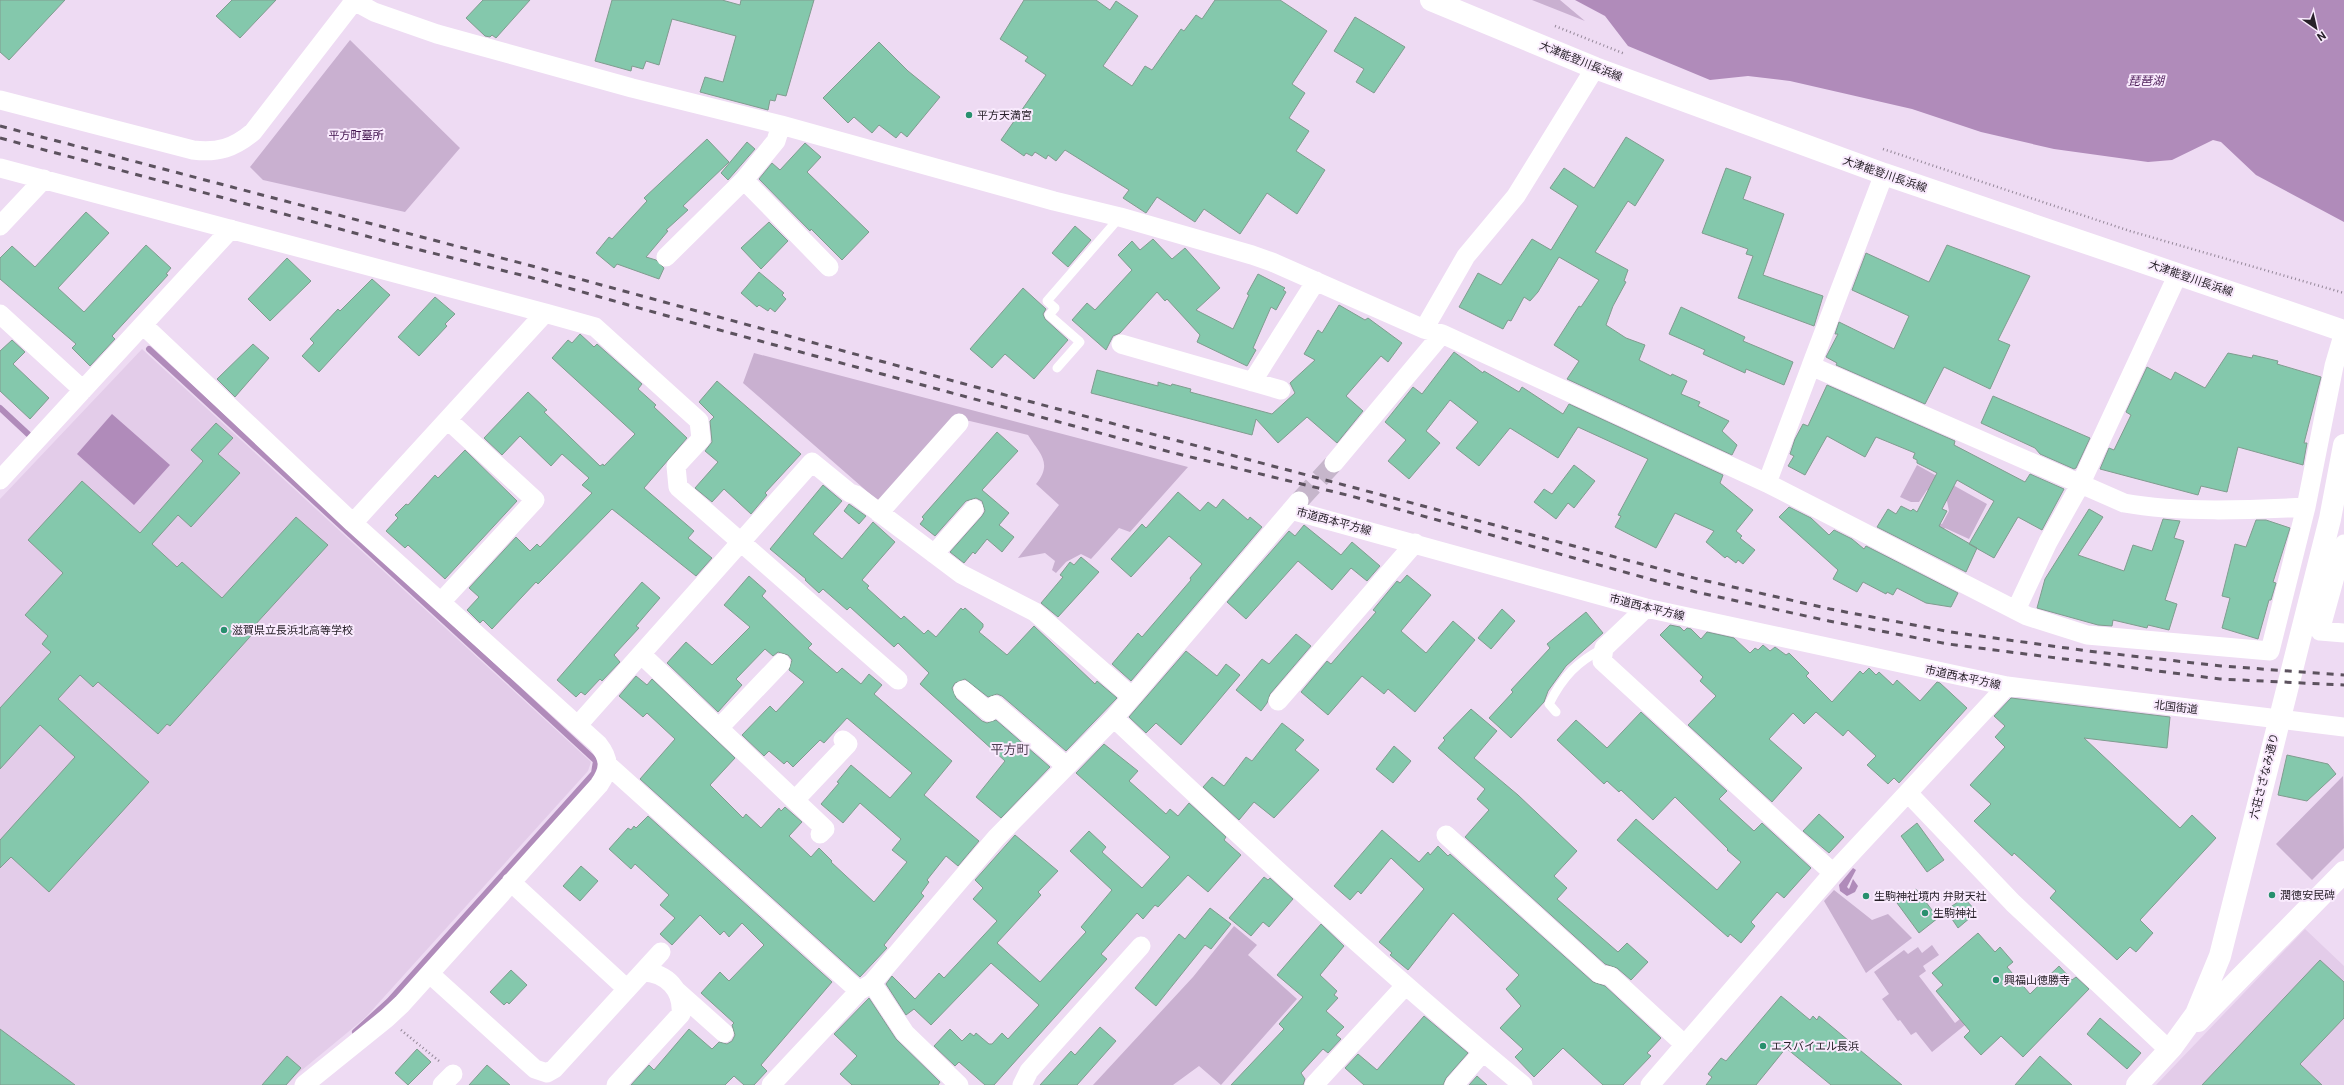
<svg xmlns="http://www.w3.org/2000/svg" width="2344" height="1085" font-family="Roboto,'Noto Sans JP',sans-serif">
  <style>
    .built { fill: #e3cce9 }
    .green { fill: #c9b0d0 }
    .water { fill: #b08bba }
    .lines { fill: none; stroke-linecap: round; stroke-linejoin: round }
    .stream { stroke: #b08bba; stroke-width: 6 }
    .building { fill: #84c8ac; stroke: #809c8f }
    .minor-tunnel { stroke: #c6b6cb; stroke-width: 19; stroke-dasharray: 19 10; stroke-linecap: butt }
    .path { stroke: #948798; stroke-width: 2.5; stroke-dasharray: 1 3; stroke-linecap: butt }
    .service { stroke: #fff; stroke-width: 9 }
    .minor { stroke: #fff; stroke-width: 19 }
    .tertiary { stroke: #fff; stroke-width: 22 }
    .primary { stroke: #fff; stroke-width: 22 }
    .rail { stroke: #5c525e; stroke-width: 3; stroke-dasharray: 7 7; stroke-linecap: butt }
    .poi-dot { fill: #28906e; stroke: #f9eafd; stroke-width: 1.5 }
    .labels { text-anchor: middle; stroke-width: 4; stroke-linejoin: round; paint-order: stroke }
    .street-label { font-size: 11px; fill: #272129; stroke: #f9eafd }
    .poi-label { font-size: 11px; fill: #272129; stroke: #f9eafd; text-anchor: start }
    .park-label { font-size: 11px; fill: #3f104b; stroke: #f9eafd }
    .water-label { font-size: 12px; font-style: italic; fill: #4e1f5a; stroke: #f9eafd }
    .quarter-label { font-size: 13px; fill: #4d3e51; stroke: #f9eafd }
  </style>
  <rect width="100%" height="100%" fill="#eedbf3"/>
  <!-- built -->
  <path class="built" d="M142,349L591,762L588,771L365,1018L296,1075L287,1085H0V499Z
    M2305,929L2344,966V1085H2156Z"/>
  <!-- green -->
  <path class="green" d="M1532,0H1560L1585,21Z
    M350,40L460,148L405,212L263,180L250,167Z
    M754,353L1188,467L1130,532L1119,528L1091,559L1081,554L1066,562L1056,573L1052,570L1055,561L1045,553L1018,558L1059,505L1036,484C1053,463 1040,454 1028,435L953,417L878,501L743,383Z
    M1917,465L1987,504L1969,539L1945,528L1940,534L1932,521L1942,524L1949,511L1947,501L1927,490L1919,502H1911L1900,497Z
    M2343,776L2344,848L2312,880L2276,844Z
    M1834,890L1872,920L1888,914L1912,938L1866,973L1824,901Z
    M1234,926L1257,945L1248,955L1297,999L1221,1085L1199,1066L1173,1085H1093L1193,977Z
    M1932,945L1939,955L1923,966L1926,971L1919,976L1955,1023L1960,1019L1965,1025L1932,1052L1916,1032L1911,1035L1900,1020L1898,1021L1882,999L1889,994L1874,972L1904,950L1908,954L1918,947L1922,953Z"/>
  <!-- water -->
  <path class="water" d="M1575,0H2344V222L2256,175L2221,142L2213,140L2172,160L2148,162L2054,149L1981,132L1912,109L1790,81L1748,76L1710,80L1628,46L1605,16Z
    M112,414L170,465L134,505L77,454Z
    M1853,868L1856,870L1847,887L1849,889L1853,879L1858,886L1855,892L1847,896L1840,891L1839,885Z"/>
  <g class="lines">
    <!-- stream -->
    <path class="stream" d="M149,349L596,761L594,773L389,1001L355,1032
      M0,408L28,434"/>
  </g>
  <!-- building -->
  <path class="building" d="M0,0H65L9,60L0,52Z
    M232,0H276L240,38L216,16Z
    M483,0H530L496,38L492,35L490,37L485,36L466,18Z
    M612,0H722L740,5L741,0H814L786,96L777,94L775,101L770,100L768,110L700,92L705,77L723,82L736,36L672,19L659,65L646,61L643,69L632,66L631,71L595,61Z
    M1024,0H1096L1110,10L1116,1L1138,16L1103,66L1132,86L1145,66L1152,70L1181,29L1184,31L1196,15L1202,19L1215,0H1280L1327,31L1292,84L1305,93L1289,118L1309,131L1296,151L1325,170L1297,214L1267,193L1240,234L1204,209L1195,222L1157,197L1146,213L1123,198L1129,190L1065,150L1056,161L1048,155L1046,159L1035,152L1032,156L1026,153L1024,156L1001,140L1046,75L1025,61L1028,57L1000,39Z
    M1355,17L1405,47L1374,93L1356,82L1364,69L1334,51Z
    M879,42L908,71L940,97L907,137L901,132L896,138L879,125L872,133L854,117L848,123L823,98Z
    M1626,137L1664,160L1635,206L1628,201L1595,252L1628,270L1624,281L1626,282L1613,306L1606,325L1626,338L1645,345L1639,360L1671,376L1672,374L1687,381L1681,394L1700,402L1698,406L1729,421L1722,431L1737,445L1732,455L1567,379L1579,361L1554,345L1579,306L1581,307L1599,280L1559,257L1538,292L1530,301L1524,297L1511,321L1508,320L1503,329L1459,307L1478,273L1501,285L1532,239L1551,250L1578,206L1550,188L1564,168L1594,188Z
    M707,139L729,162L683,206L688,210L666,230L668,231L646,257L656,260L664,268L659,279L617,264L614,268L596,253L609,237L612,239L647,201L644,198Z
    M747,142L755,149L728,180L721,173Z
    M805,143L821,157L807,172L869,232L842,260L811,229L810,231L759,179L772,163L780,170Z
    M1726,168L1751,177L1743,199L1784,214L1763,275L1823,296L1814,326L1738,298L1753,256L1746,254L1748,249L1702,233Z
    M86,212L109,233L58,288L84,312L146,245L171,268L166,274L168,275L112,336L115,339L90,366L72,348L76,344L0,279V258L12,246L35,267Z
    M769,222L788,241L761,269L741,248Z
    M1075,226L1091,240L1068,267L1052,253Z
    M1153,239L1172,259L1185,248L1202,267L1220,288L1196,310L1233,329L1249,295L1247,294L1258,274L1285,288L1283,290L1286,292L1276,310L1271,307L1253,348L1256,350L1247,366L1197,342L1200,335L1167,299L1165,301L1157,292L1120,333L1113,336L1106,350L1072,320L1087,303L1095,310L1132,270L1118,255L1132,241L1140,250Z
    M1947,245L2030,276L1998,340L2010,345L1990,389L1944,367L1925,404L1836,365L1837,363L1826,357L1838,334H1835L1839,322L1894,349L1909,316L1852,290L1866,253L1929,282Z
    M287,258L311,281L270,321L248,299Z
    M759,272L784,293L782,295L786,299L775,312L770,308L768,311L759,305L757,307L741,293Z
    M372,279L390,295L319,372L302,356L314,343L310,339L338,309L340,311Z
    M1023,288L1046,309L1043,314L1045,319L1068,340L1034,379L1005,354L992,368L970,349Z
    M435,297L455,314L445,324L447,326L419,356L398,337Z
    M1339,305L1365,320L1368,318L1402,343L1388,362L1381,356L1346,396L1363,411L1337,443L1307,417L1278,443L1256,419L1252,435L1091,393L1097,370L1158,386V382L1171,386L1172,384L1191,389L1190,392L1272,414L1295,393L1290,383L1315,360L1304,354L1318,330L1322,333Z
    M1681,307L1745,337L1743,341L1793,362L1784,385L1746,369L1745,373L1703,354L1705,350L1669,334Z
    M580,334L594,347L597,344L642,384L638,389L656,405L654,407L687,438L644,488L694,531L688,538L712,558L696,576L612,509L538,584L536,582L492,629L483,620L480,623L467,610L479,597L469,588L516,537L530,551L537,544L540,547L592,493L582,485L589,478L562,454L551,466L520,436L502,455L484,438L528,392L547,410L544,412L600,466L603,464L604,466L635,434L552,358L568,340L572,343Z
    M12,340L25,352L13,364L49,398L30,419L0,391V351Z
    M253,344L269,358L235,397L217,379Z
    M1454,352L1483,373L1484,371L1519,392L1522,387L1563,414L1569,404L1723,475L1720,483L1753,510L1736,531L1742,536L1740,538L1755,550L1743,564L1738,560L1736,563L1727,556L1725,558L1706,542L1714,531L1675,513L1656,548L1615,527L1621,516L1618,515L1648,459L1578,427L1558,458L1510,428L1479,466L1456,448L1478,422L1450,400L1426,431L1440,443L1409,479L1388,461L1406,440L1385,422L1413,387L1422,394Z
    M2228,353L2252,358L2253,355L2278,361L2277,364L2321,377L2304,443H2307L2303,465L2238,447L2227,492L2201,486L2198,495L2100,469L2109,448L2114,450L2131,415L2126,412L2147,367L2171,380L2175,372L2205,388Z
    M717,381L801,454L765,493L767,495L751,514L724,489L712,502L695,488L718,462L705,451L712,442L710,421L714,417L699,402Z
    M1827,385L1955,441L1954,445L2025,482L2030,474L2064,489L2042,530L2018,517L1994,558L1969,544L1994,501L1957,480L1942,509L1947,511L1939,526L1977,548L1966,572L1877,527L1888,509L1896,514L1901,506L1911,511L1913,509L1917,512L1937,473L1917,463V460L1913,458L1915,453L1876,437L1865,457L1827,436L1805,475L1788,466L1794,456L1790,454L1795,439L1803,424L1808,426Z
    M1993,396L2090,438L2076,468L2074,469L2040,454L2035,448L1981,423Z
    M216,423L233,438L218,454L240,473L191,527L178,515L152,544L177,567L182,562L222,598L296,517L328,545L254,626L257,629L170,726L167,724L158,734L98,682L93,687L80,675L58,699L149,782L49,892L11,857L0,868V840L75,757L40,725L0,769V708L51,652L42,644L48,636L25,615L63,573L28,540L82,481L140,533L203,461L191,450Z
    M997,432L1018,451L982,490L1009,513L999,525L1014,537L1002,552L987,539L975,554L973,552L964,563L950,552L982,516L985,511L982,501L976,498L966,501L935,536L920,524L924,519L922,517Z
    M465,450L517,501L445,579L408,545L405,548L386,531L398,518L395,515L406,504L408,505L435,475L438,478Z
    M1574,465L1595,481L1574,508L1568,503L1556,519L1534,502L1544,489L1552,494Z
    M823,485L842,501L813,534L842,559L873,522L895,542L862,580L869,586L867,588L901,619L904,616L924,634L928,630L936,637L961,608L963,610L965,608L983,624V627L979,632L1007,655L1034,626L1095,684L1097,681L1117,698L1066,751L1002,696L997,694L988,697L965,679L955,683L952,688L956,698L982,721L987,723L996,720L1050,767L1001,818L976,797L1005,761L920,684L929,673L898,643L894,647L850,607L847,610L823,589L819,593L805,580L806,579L770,549Z
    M1178,492L1200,511L1208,502L1216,508L1223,499L1248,520L1250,517L1262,527L1131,681L1112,664L1138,633L1142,637L1191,580L1190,578L1202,564L1169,536L1131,577L1111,559L1142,524L1146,528Z
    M849,504L866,516L859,524L844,511Z
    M1789,507L1811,518L1829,535L1834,530L1852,539L1864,549L1866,546L1958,593L1951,607L1926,603L1897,588L1893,595L1887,592L1886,594L1863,582L1857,592L1833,579L1838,570L1779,517Z
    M2089,509L2103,517L2078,555L2124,571L2133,545L2152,551L2163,519L2180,521L2174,538L2184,541L2165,600L2177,604L2169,630L2148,625L2147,628L2113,620L2112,626L2098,625L2037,608L2045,579Z
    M2256,520H2266L2290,528L2273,582L2276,583L2271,600H2269L2258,639L2222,628L2230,598L2222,596L2235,544L2246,547Z
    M1304,525L1341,555L1352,542L1380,566L1367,581L1351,568L1332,590L1298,561L1246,619L1227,602L1289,531L1295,536Z
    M1081,557L1099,572L1058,617L1041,603L1063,577L1060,575L1070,562L1074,565Z
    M1407,575L1431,595L1401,631L1426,653L1453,621L1475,640L1415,712L1388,689L1384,694L1362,676L1328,715L1301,692L1327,661L1331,664L1376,612L1373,610L1397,581L1400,583Z
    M749,576L766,591L762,596L812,644L808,648L837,673L842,668L861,684L869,674L882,685L874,694L952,761L924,795L979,841L958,866L946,856L927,880L929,882L921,893L924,896L884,945L887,948L860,977L640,779L675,739L647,713L643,717L619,696L636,676L647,685L652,679L735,758L710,785L743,818L746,814L761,828L779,808L781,811L785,807L802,822L789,836L811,857L819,848L832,861L831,862L874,902L907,862L892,850L901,839L860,803L843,823L821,804L839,783L837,782L851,765L890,798L912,773L847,718L824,743L820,740L793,767L787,761L784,764L769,751L764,756L742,735L770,706L776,712L804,682L789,670L792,660L788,655L778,652L773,656L765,649L736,679L742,685L718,712L667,663L686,642L712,665L750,627L724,605Z
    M642,582L660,598L636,626L639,628L614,655L620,662L602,681L600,679L585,695L581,692L576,697L557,680Z
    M1502,609L1515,621L1491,649L1478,638Z
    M1586,612L1603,633L1566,666L1548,691L1544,702L1511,738L1489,718L1513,692L1511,690L1550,648L1547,644Z
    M1670,625L1680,627L1684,631L1687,628L1691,629L1701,639L1707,632L1734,638L1750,653L1755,648L1758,650L1763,645L1770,651L1775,647L1786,655L1789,653L1809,673L1806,676L1832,702L1860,671L1863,674L1869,668L1876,675L1879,672L1893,685L1897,680L1920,701L1937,682L1940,683L1967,708L1899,783L1894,778L1888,784L1867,765L1876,756L1848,730L1843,736L1816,712L1804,724L1793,713L1769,739L1802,768L1772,802L1688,725L1716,696L1700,681L1703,677L1660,635Z
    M1296,634L1311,646L1270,694L1267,703L1261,711L1236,690L1262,659L1269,664Z
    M1186,651L1217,676L1226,664L1240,675L1181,745L1156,723L1146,733L1129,717Z
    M2011,698L2170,717L2167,748L2084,738L2180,828L2192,815L2216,838L2140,920L2153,933L2136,952L2130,947L2117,960L2050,898L2056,891L2014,853L2012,856L1974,821L1991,804L1970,785L2005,747L1995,737L2005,726L1994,716Z
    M1471,709L1497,731L1474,758L1518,795L1577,851L1554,876L1567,888L1557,899L1618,952L1627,943L1648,962L1631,980L1617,968L1605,964L1465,837L1489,810L1477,799L1485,789L1438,748L1445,740L1443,738Z
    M1641,712L1727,791L1719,799L1754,831L1762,823L1811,868L1784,898L1777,892L1751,922L1755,926L1741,943L1730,934L1728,937L1617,840L1636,819L1717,890L1741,862L1727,850L1728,849L1675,797L1653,820L1621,790L1619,792L1607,781L1604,784L1557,740L1576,720L1607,748Z
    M1282,723L1304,740L1295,750L1319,770L1274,818L1254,802L1239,820L1203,787L1212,777L1224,786L1246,757L1252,761Z
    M1104,744L1138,771L1129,781L1166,814L1170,809L1178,816L1189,803L1226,837L1224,840L1241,855L1208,892L1188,875L1158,907L1155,905L1143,919L1137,913L1101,954L1107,959L994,1085H985L959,1062L955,1066L934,1046L950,1029L962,1041L970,1033L974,1036L976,1033L989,1044H992L1002,1033L1008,1039L1039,1005L991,963L931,1025L914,1009L906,1015L886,984L892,976L915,999L939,973L944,978L997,921L973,899L983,888L975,880L1015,835L1058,871L1038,892L1041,895L997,943L1040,982L1086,932L1081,927L1112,890L1070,851L1089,831L1106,847L1102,852L1142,888L1170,857L1076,773Z
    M1394,746L1411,761L1393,783L1376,769Z
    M2287,755L2328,764L2336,774L2307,801L2278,795Z
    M1819,814L1844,837L1829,853L1803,831Z
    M648,816L832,982L761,1065L767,1071L754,1085H744L734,1076L725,1085H631L649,1065L654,1070L689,1029L712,1049L719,1042L727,1044L732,1041L735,1035L732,1025L734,1023L701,993L720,972L729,981L764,945L742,923L729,937L724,931L720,935L700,915L672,945L660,934L675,918L660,905L669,895L635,864L631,869L609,849L628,828L631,830L634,826L636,828Z
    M1917,823L1944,860L1927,872L1901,836Z
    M1382,830L1419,862L1428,852L1430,855L1438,846L1448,856L1450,854L1593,982L1605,986L1661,1038L1647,1053L1651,1056L1623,1085H1603L1563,1048L1534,1077L1515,1057L1523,1049L1500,1028L1521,1006L1506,989L1519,975L1453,913L1408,970L1390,955L1392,953L1379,942L1424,889L1391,858L1361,894L1358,891L1350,900L1334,886Z
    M581,866L598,881L580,901L563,886Z
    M1264,877L1268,880L1270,878L1293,899L1269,927L1263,922L1251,936L1229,918Z
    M1916,889L1938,918L1919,933L1897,903Z
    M1964,898L1977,912L1958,928L1946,910Z
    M1210,908L1231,924L1211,949L1205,945L1156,1006L1135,988L1179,934L1185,939Z
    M1321,924L1344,946L1320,975L1337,991L1334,995L1338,998L1326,1011L1344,1027L1336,1035L1341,1039L1328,1053L1323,1049L1301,1073L1305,1079L1303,1085H1231L1284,1029L1279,1024L1303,997L1277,975Z
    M1978,933L1995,952L2000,947L2013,962L2007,967L2030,994L2059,966L2072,980L2076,977L2089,989L2023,1057L2001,1036L1981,1055L1964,1037L1970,1031L1936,991L1943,985L1932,973Z
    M2320,960L2344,982V1018L2300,1064L2322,1085H2202Z
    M511,970L527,985L509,1004L507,1002L504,1005L490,992Z
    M1781,996L1810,1020L1813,1016L1817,1020L1819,1016L1902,1085H1831L1786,1048L1756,1085H1706L1712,1077L1708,1074L1721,1058L1726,1061Z
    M869,998L896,1039L940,1082L938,1085H852L840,1074L857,1056L834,1034Z
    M1424,1016L1468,1053L1446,1078L1443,1085H1364L1345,1068L1358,1054L1377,1070Z
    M2100,1018L2141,1053L2127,1069L2087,1034Z
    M1100,1027L1116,1041L1077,1085H1040L1071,1051L1075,1055Z
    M0,1029L75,1085H0Z
    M417,1049L431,1062L408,1085L395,1073Z
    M287,1056L301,1068L286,1085H262Z
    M2040,1056L2072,1085H2015Z
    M487,1065L510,1085H469Z
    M1477,1076L1487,1085H1469Z"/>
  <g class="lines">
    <!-- minor-tunnel -->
    <path class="minor-tunnel" d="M1300,500L1334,463"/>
    <!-- path -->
    <path class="path" d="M1555,26L1625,54
      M1883,149L2130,231L2344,293
      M401,1030L439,1061"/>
    <!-- service -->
    <path class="service" d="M1057,368L1080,342L1049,315L1055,308L1047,301L1120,217
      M1556,712L1549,704C1563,676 1577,662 1604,648"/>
    <!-- minor -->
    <path class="minor" d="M352,0L374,12L437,34L632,88L781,125L1054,201L1120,217L1252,255L1272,262L1424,329L1442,334L1767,483L2027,616L2087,635L2270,651L2306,507L2334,366L2344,332
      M0,100L193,150C218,153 234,148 253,132L355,0
      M0,168L545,313L353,523L598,744C610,759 610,769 599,785L402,1004L387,1018L304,1085
      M744,180L829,267
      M0,226L44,179
      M666,257L744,180L776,141L781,125
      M545,313L595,327L699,421L701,439L676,466L678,487L898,680
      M0,314L83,390
      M143,325L353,523
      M1424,329L1466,256L1516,196L1595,68
      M1121,344L1281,390
      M1811,366L1884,174
      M1252,382L1316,281
      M1334,463L1442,334
      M0,480L231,229
      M1767,483L1811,366L2124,503C2179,513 2250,510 2306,507
      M1291,510L1646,608L2007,686L2344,727
      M879,513L959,423
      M2344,544L2320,631L2344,633
      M934,554L974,509
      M441,602L535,500L449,421
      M1646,608L1604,648L1602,661L1833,873
      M2016,610L2048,542L2080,485L2178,274
      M642,655L825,829L820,834
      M963,690L989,712L995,705L1066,766
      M1278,701L1415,543
      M1114,718C1248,844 1381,968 1523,1085
      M578,725L812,462L850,493L856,495L961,574L1035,612L1131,696
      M719,728L781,663
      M608,765L859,991
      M1908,793L2013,903L2169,1050
      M795,800L848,744L843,740
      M1446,835L1600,974L1610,976L1685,1045
      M511,882L627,989
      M430,974L535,1069L547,1073L554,1069L661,952
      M872,983L905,1033L959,1085
      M677,991L724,1033
      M442,1085L453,1074
      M616,1085L681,1014C683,990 667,973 643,972
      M771,1085L859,991L872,983L996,838L1114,718L1299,501
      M1022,1085L1029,1071L1141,946
      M1314,1085L1405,986
      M1454,1085L1483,1052
      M1650,1085L1833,873L2007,686"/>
    <!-- tertiary -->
    <path class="tertiary" d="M2198,1021L2344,872
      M2137,1085L2172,1047L2196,1014L2220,956L2330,519L2344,445"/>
    <!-- primary -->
    <path class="primary" d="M1431,0L1595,68L1884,174L2344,331"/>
    <!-- rail -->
    <path class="rail" d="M0,126L532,266L994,392L1698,579L1830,609L1951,632L2088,651L2221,666L2344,675
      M0,138L392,243L529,277L664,315L1170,452L1351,496L1696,592L1829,621L1948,644L2220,679L2344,685"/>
  </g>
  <!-- markers -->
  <g class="poi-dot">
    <circle cx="969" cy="115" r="4"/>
    <circle cx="224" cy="630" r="4"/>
    <circle cx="2272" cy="895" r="4"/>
    <circle cx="1866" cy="896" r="4"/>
    <circle cx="1925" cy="913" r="4"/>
    <circle cx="1996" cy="980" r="4"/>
    <circle cx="1763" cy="1046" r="4"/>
  </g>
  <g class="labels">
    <!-- street labels -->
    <g class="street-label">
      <text transform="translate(1581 61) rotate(22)" y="4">大津能登川長浜線</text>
      <text transform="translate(1885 174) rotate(19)" y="4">大津能登川長浜線</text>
      <text transform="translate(2191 278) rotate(19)" y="4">大津能登川長浜線</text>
      <text transform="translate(1334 521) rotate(15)" y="4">市道西本平方線</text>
      <text transform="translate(1647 607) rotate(14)" y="4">市道西本平方線</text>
      <text transform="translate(1963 677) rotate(12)" y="4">市道西本平方線</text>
      <text transform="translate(2176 707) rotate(7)" y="4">北国街道</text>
      <text transform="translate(2264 776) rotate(-76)" y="4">六荘さざなみ通り</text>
    </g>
    <!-- poi labels -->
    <g class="poi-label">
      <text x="977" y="119">平方天満宮</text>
      <text x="232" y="634">滋賀県立長浜北高等学校</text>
      <text x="2280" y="899">潤徳安民碑</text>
      <text x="1874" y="900">生駒神社境内 弁財天社</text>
      <text x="1933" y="917">生駒神社</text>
      <text x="2004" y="984">興福山徳勝寺</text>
      <text x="1771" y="1050">エスバイエル長浜</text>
    </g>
    <!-- park labels -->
    <g class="park-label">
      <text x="356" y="139">平方町墓所</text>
    </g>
    <!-- water labels -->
    <g class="water-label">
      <text x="2146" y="85">琵琶湖</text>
    </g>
    <!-- quarter labels -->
    <g class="quarter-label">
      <text x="1010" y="754">平方町</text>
    </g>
  </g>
  <!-- north arrow -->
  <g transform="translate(2316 28) rotate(146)" stroke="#f9eafd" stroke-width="3" paint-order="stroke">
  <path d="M0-3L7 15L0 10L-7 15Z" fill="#272129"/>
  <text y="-6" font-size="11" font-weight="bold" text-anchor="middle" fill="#272129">N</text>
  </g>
</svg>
